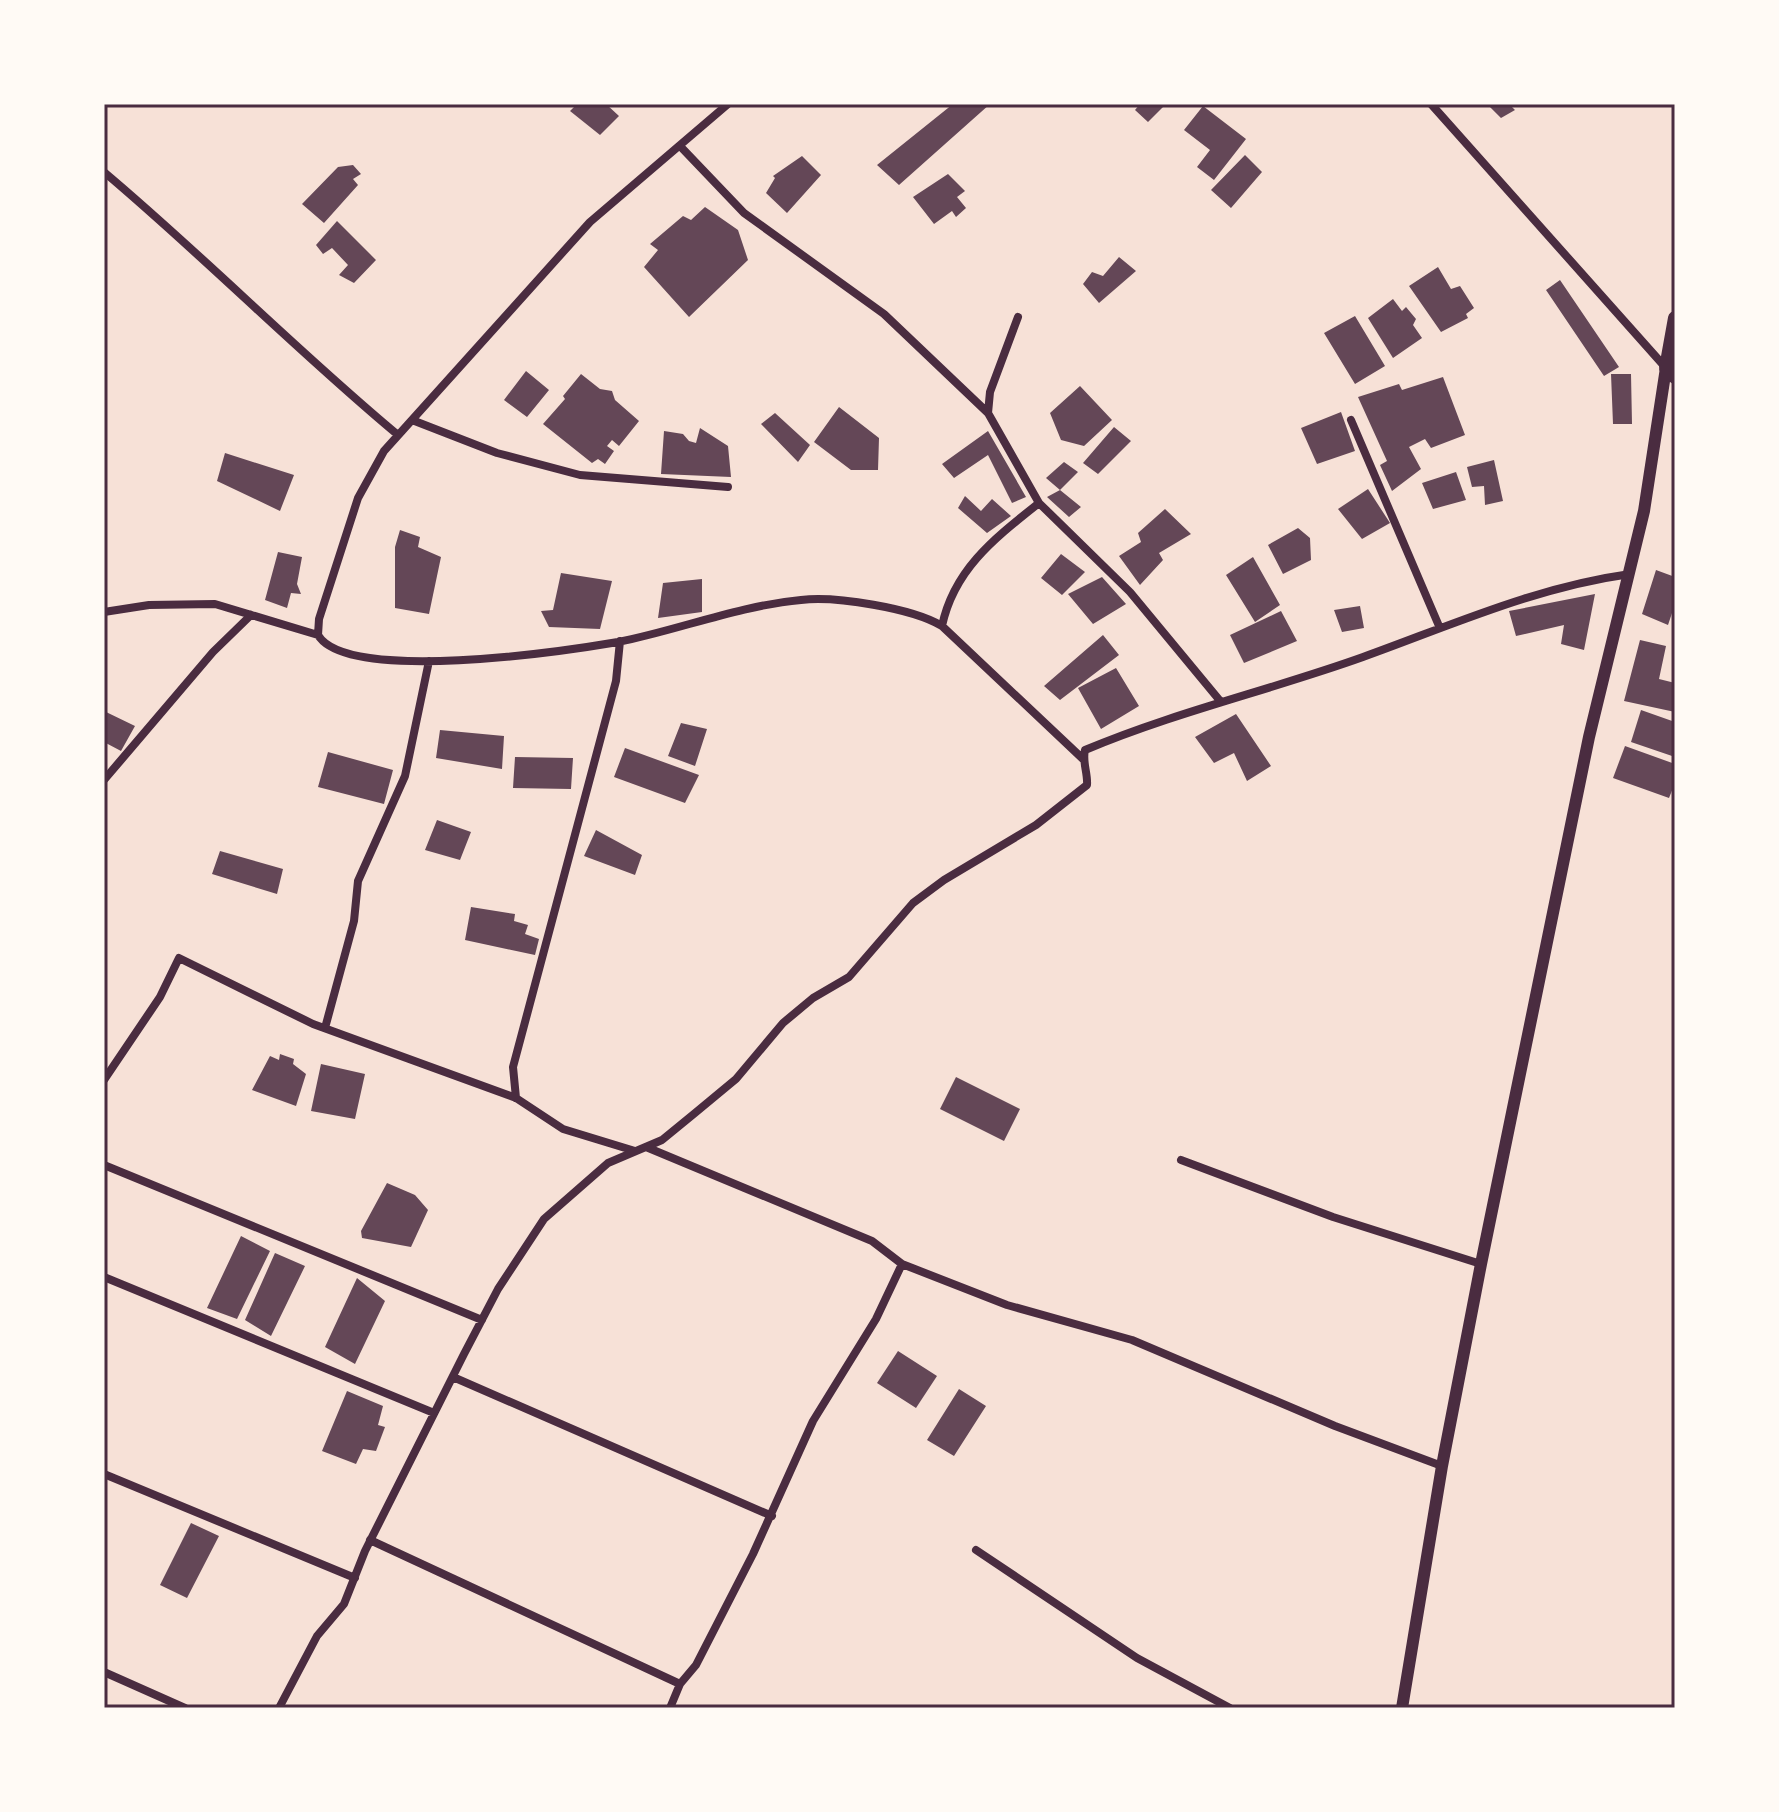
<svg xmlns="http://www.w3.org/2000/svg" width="1779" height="1812" font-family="'Roboto Serif',serif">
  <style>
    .building { fill: #644757 }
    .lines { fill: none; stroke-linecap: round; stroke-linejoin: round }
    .minor { stroke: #4a2c40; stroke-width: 8 }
    .tertiary { stroke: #4a2c40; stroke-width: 12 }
    .secondary { stroke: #4a2c40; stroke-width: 14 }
    .neatline { fill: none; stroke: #4a2c40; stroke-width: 3 }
  </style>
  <rect width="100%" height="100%" fill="#f7e1d7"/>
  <!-- building -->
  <path class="building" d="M577,104H606L619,116L600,135L570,111Z
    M953,104H990L899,185L877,165Z
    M1140,104H1166L1148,122L1135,110Z
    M1487,104H1509L1515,110L1501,118Z
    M1203,106L1246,139L1214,180L1197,167L1210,150L1184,130Z
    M1245,155L1262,172L1231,208L1211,190Z
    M802,156L821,175L787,213L766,193L775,178L773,176Z
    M353,165L361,174L353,179L358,185L324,223L302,204L338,167Z
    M948,174L965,191L957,197L966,208L956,217L952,211L934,224L913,197Z
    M705,207L738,230L748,260L689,317L644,267L658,250L650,244L683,216L691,220Z
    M337,221L376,260L354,283L339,275L348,265L332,248L323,254L316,245Z
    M1119,257L1136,271L1099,303L1083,284L1092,272L1103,276Z
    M1438,267L1451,289L1460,286L1474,308L1466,314L1468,318L1441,332L1409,286Z
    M1560,280L1619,367L1604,376L1546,290Z
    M1393,299L1402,311L1406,307L1416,319L1413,325L1422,338L1393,358L1368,318Z
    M1355,316L1385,366L1355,384L1324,333Z
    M526,371L549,390L527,417L504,400Z
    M581,374L600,389L612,391L615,400L639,421L619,446L612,440L607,446L614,451L605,464L598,459L592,463L543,424L565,399L563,396Z
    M1611,374H1631L1632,424H1613Z
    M1443,377L1465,435L1431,448L1425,439L1409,447L1421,469L1392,491L1380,465L1387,461L1358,397L1399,384L1402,390Z
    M1080,386L1112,420L1084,446L1061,440L1050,413Z
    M839,407L879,438L878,470H851L814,442Z
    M1341,412L1355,451L1317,464L1301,428Z
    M775,413L810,445L798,462L761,424Z
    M1114,427L1131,441L1098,474L1083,463Z
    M700,428L728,446L731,477L661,474L664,431L683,434L689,441L696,443Z
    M988,431L1026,497L1012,503L988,455L954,478L942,464Z
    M225,453L294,475L280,511L217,481Z
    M1494,460L1503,501L1485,505L1484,486L1472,487L1467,467Z
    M1064,462L1078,472L1060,490L1046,478Z
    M1456,472L1466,500L1433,509L1422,483Z
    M1368,489L1390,523L1362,539L1338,509Z
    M1060,490L1081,507L1069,517L1047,497Z
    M965,496L981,511L992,499L1011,516L987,533L958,508Z
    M1165,509L1191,534L1159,553L1163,560L1140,585L1119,556L1141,542L1138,533Z
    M1298,528L1310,538L1311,560L1283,574L1268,545Z
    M400,530L420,537L418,547L441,557L429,614L395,608V547Z
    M278,552L302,557L297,584L301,594L291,593L287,608L265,600Z
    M1061,554L1085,572L1062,595L1041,578Z
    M1253,557L1280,605L1255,622L1226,575Z
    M1656,570L1675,577V614L1672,613L1668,625L1642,614Z
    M561,573L612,581L600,629L549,627L541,611L553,610Z
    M1102,577L1126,604L1093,624L1068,594Z
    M702,579V612L658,618L663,583Z
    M1595,594L1584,650L1561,644L1564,625L1516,636L1509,611Z
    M1360,606L1364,628L1342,632L1334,610Z
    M1281,611L1297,641L1244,663L1230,635Z
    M1103,635L1119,655L1060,700L1044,686Z
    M1640,640L1666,646L1659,679L1675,683V712L1624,701Z
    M1116,668L1139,706L1101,729L1078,688Z
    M1641,710L1675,722V757L1631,742Z
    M104,711L135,726L121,751L104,742Z
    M1236,714L1271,766L1247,781L1234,753L1214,763L1195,737Z
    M681,723L707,729L695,766L668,756Z
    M440,730L504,736L502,769L436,758Z
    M1625,746L1675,764V783L1669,798L1613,778Z
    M625,748L699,775L685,803L614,777Z
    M328,752L393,770L384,804L318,787Z
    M515,757L573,758L571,789L513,788Z
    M437,820L471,832L460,860L425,850Z
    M596,830L642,855L635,875L584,856Z
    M220,851L283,869L277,894L212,874Z
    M471,907L515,914L514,921L528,925L525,934L539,939L535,955L465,940Z
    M280,1054L294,1059L293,1064L306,1074L296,1106L252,1090L270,1056L279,1060Z
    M321,1064L365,1074L355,1119L311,1111Z
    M956,1077L1020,1109L1004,1141L940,1109Z
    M387,1183L415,1195L428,1210L411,1247L362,1238L361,1231Z
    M241,1236L270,1251L237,1319L207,1308Z
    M275,1253L305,1266L271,1336L245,1320Z
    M357,1278L385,1301L355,1364L325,1347Z
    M898,1351L937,1376L916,1408L877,1383Z
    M959,1389L986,1406L954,1456L927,1440Z
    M347,1391L383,1406L378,1425L385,1427L376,1451L363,1449L356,1464L322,1451Z
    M191,1523L219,1536L187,1598L160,1585Z"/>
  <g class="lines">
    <!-- minor -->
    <path class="minor" d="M728,104L590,222L384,451L358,498L319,619L318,635C347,684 565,651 618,642C679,630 737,606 801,600C836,596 912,608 942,626L1083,759
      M1431,104L1666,368
      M680,146L744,213L884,314L988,413
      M104,172C205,257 297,351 398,435
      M1018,317L990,392L988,413L1039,503
      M412,420L497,453L580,475L728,487
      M1351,420L1439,626
      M104,612L149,605L215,604L318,635
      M942,626C954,569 995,538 1039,503L1130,592L1221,702
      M104,780L213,652L251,615
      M325,1028L354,921L358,881L405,776L429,661
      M104,1080L160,997L179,958L313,1024L516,1098L563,1129L635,1151
      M516,1098L513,1067L616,681L620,641
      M646,1147L872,1241L902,1264L1007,1305L1132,1340L1335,1426L1442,1466
      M1181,1160L1333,1217L1481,1264
      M104,1165L482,1320
      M104,1277L434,1413
      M453,1377L772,1516
      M104,1474L355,1578
      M370,1540L680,1684
      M976,1550L1137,1658L1230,1708
      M104,1672L185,1708
      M279,1708L317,1636L344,1604L365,1551L464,1354L498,1289L544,1219L608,1163L662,1140L695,1113L736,1079L783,1023L813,998L849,977L913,903L944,880L1036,825L1087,785C1088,773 1082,762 1085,750C1175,712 1271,690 1363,657C1452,625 1536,587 1630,574
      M670,1708L680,1684L696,1665L753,1554L813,1421L876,1319L902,1264"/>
    <!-- tertiary -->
    <path class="tertiary" d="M1402,1708L1442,1466L1481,1264L1589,737L1644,511L1666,368"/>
    <!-- secondary -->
    <path class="secondary" d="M1675,318L1666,368L1675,377"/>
  </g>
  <!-- border -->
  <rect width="1779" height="1812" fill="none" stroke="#fffaf5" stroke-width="212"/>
  <rect x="106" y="106" width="1567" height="1600" class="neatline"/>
</svg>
